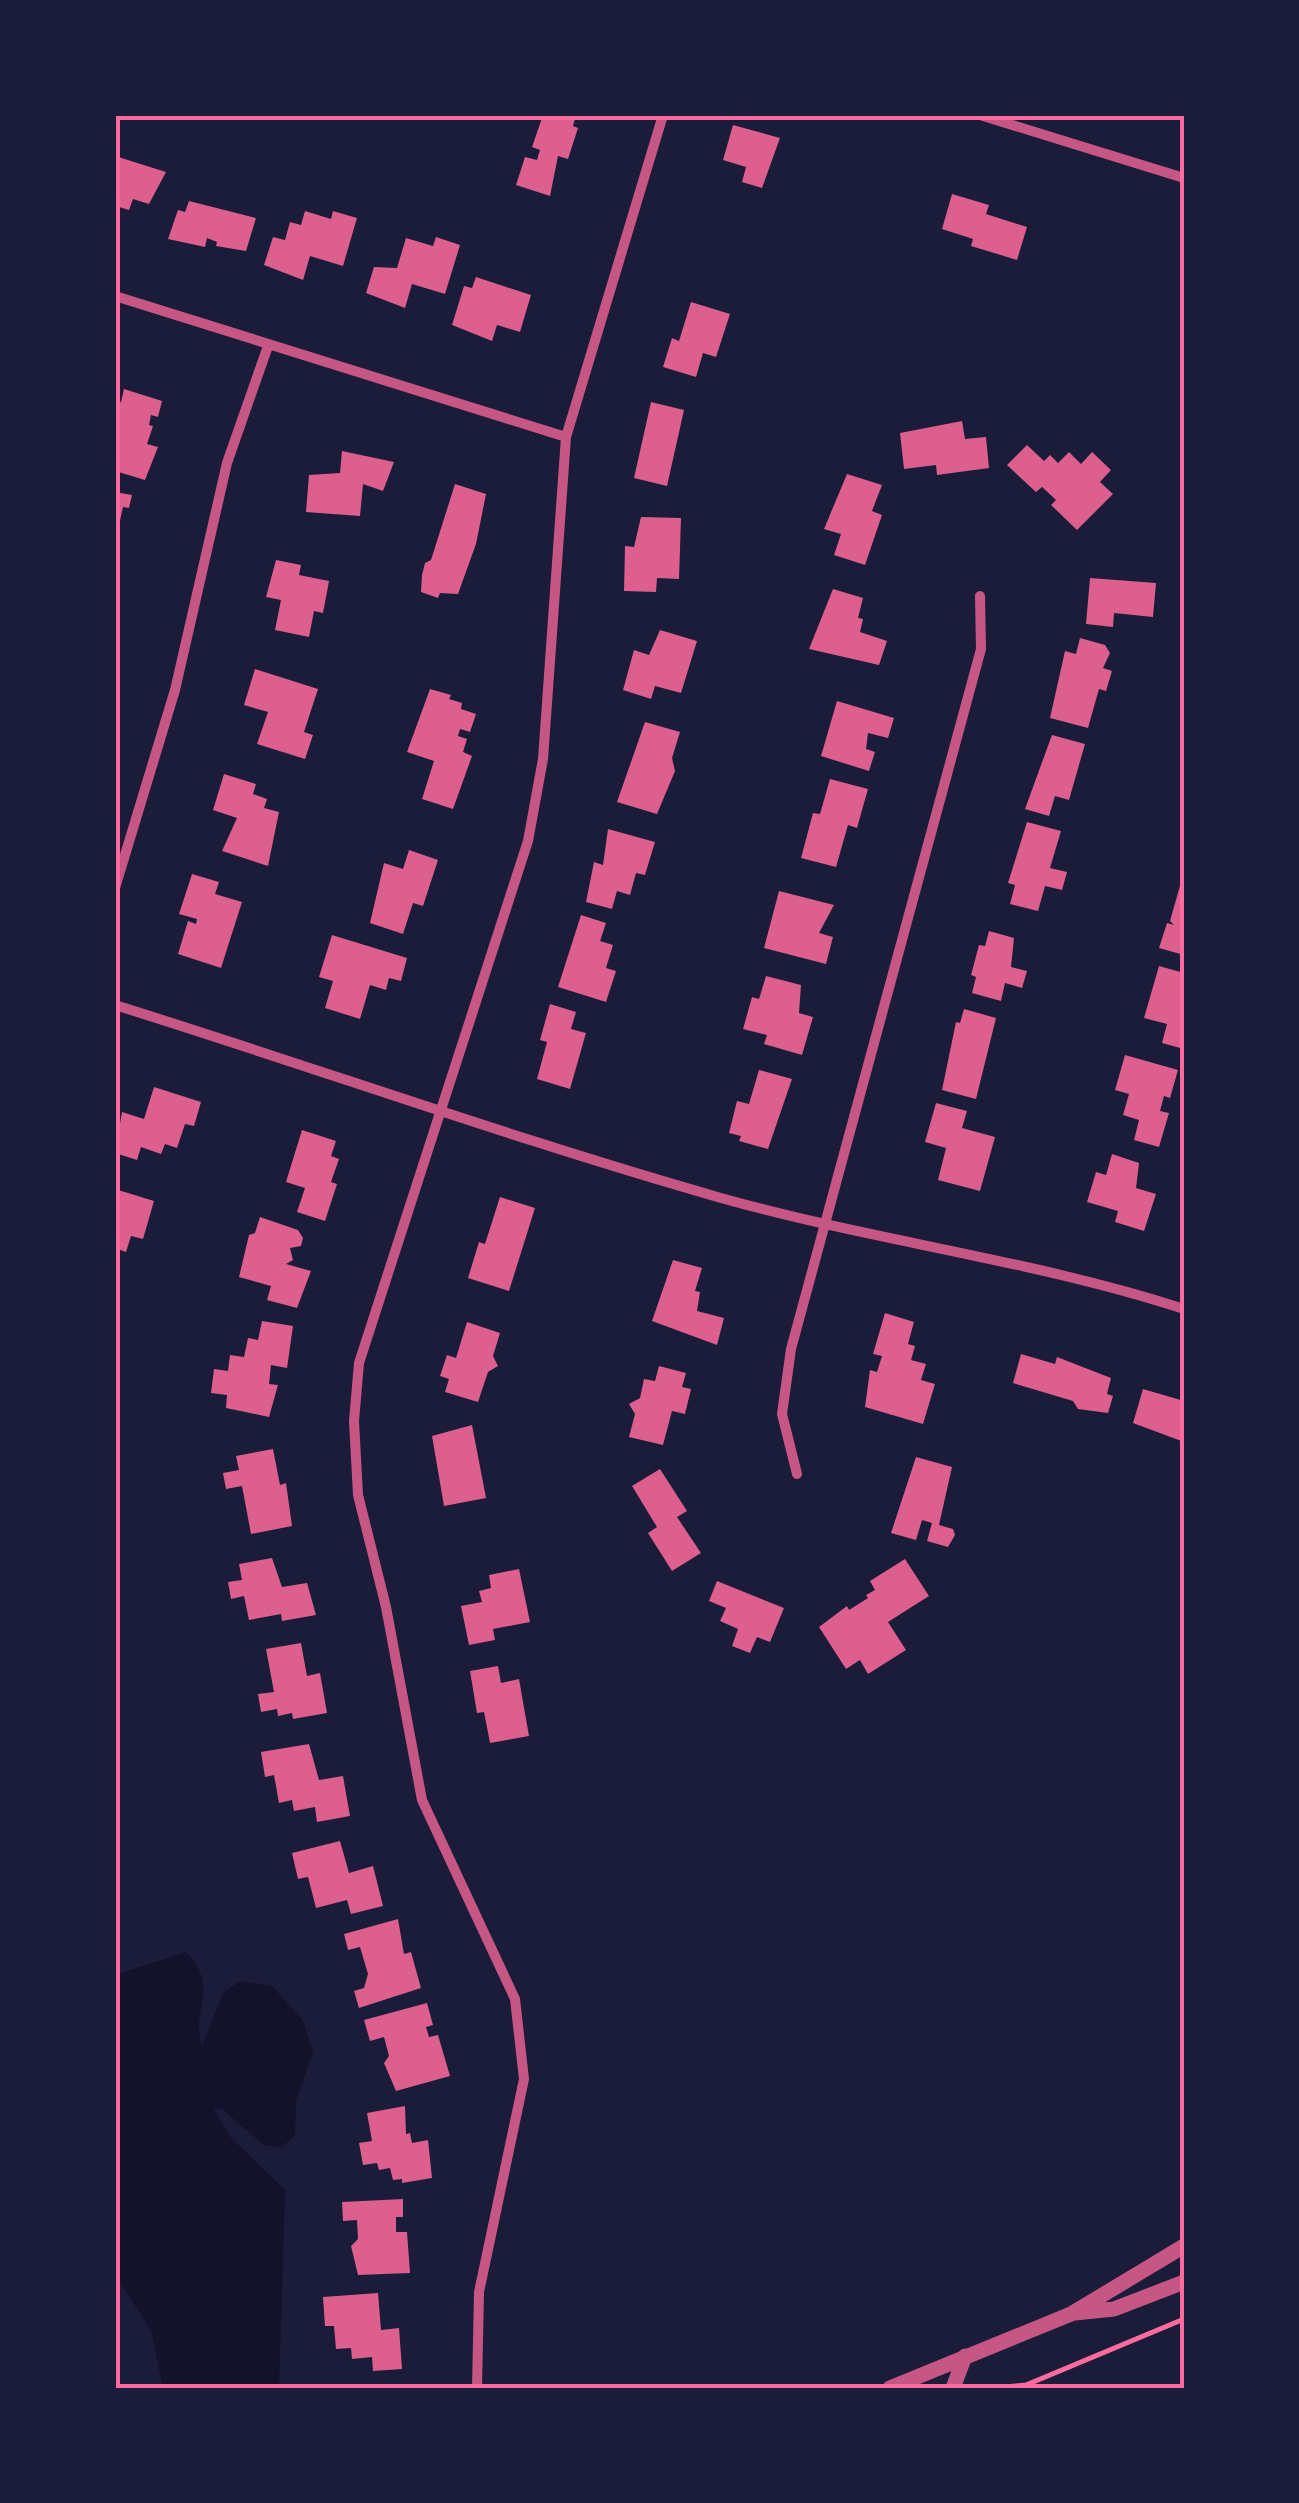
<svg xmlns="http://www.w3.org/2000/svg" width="1299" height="2503" font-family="Karla,sans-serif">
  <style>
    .water { fill: #12122b }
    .building { fill: #dd5f8e }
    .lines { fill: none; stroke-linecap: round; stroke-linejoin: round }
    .path { stroke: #ff6b9d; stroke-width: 5 }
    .service { stroke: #c65784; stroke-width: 6 }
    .minor { stroke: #c65784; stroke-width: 10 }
    .tertiary { stroke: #c65784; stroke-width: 15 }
    .neatline { fill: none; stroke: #ff6b9d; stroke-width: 4 }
  </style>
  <rect width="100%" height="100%" fill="#1b1b3a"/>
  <!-- water -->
  <path class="water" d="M186,1952C221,1988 190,2008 202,2047L223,1993L240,1981L272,1986L303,2021L313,2052L296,2100L295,2135L281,2148L264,2145L222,2109L213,2108L231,2138L285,2190L279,2388H163L151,2330L115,2275V1975Z"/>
  <!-- building -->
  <path class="building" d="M543,115H576L573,126L578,128L568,159L558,156L550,196L516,185L525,157L537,160L540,150L532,147Z
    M733,125L780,138L762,188L742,182L746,167L723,160Z
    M115,156L166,172L149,204L133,199L129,210L119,207L116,216Z
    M952,194L989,205L986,214L1027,227L1017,260L971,246L973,239L942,229Z
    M189,201L256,218L246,251L216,246L217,242L207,238L205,247L168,239L178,210L185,212Z
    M305,211L331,219L333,211L357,218L343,266L310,256L303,280L264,265L273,237L285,240L290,222L301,225Z
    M436,237L460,245L445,294L412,284L405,308L366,293L374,267L397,268L406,238L433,246Z
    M476,277L531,295L520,332L497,325L492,341L452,325L464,286L472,288Z
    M691,302L730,314L716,357L703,353L696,377L663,367L672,338L679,341Z
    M124,389L162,401L158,417L151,415L149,425L153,426L147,444L158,447L145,480L115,471L120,453L115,451V403L121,402Z
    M651,402L684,410L667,486L634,478Z
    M962,421L965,439L986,437L989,468L937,475L936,465L904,469L900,433Z
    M1027,445L1044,461L1050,455L1058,463L1069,452L1081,464L1092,452L1111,470L1100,482L1113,494L1077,530L1051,505L1056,500L1042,487L1036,492L1007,465Z
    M342,451L394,462L383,491L363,484L360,516L306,512L309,475L340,473Z
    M847,474L882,485L872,511L882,515L865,565L834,555L841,534L824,529Z
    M455,484L486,494L476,544L458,594L440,593L438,598L421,592L422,575L425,563L431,560Z
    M115,492L132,495L129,508L123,507L119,525H115Z
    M641,517L681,518L679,579L657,578L656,592L624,591L625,546L634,547Z
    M276,560L301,565L299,575L329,581L323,613L314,611L309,637L275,630L281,600L266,597Z
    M1090,578L1156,583L1153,617L1114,613L1113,627L1086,624Z
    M833,589L863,598L858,618L863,619L860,632L887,641L879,665L809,649Z
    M660,630L697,641L681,693L655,686L651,699L623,690L634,650L649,655Z
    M1080,638L1105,645L1110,653L1103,668L1112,671L1106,691L1099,689L1088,728L1050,718L1065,651L1076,654Z
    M255,669L318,689L304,732L313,735L305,759L257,744L268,712L244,705Z
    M430,689L451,695L449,699L462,703L461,709L476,714L470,732L460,729L458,736L467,739L463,752L472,756L453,809L422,799L434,761L407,752Z
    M837,701L894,718L888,738L868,733L866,749L875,752L869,771L821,756Z
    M645,722L680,732L672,758L675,771L657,814L617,802Z
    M1052,735L1085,744L1069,800L1055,796L1049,816L1025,809Z
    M224,774L256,784L253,794L267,799L264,808L279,812L268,866L222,851L237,818L213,810Z
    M830,779L868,789L857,828L848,825L836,867L801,858L813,813L820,814Z
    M1027,822L1061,831L1050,868L1067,872L1062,890L1045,886L1038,911L1010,904L1015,885L1008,883Z
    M608,829L655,842L645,875L636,873L630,895L617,891L612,909L586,902L594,862L603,865Z
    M409,850L438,860L423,906L413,903L403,934L370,923L384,863L403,869Z
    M192,874L219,882L215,894L242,902L221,968L178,954L188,921L196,924L197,919L179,914Z
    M1183,875H1184V955L1159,948L1167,923L1174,925L1170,921Z
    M779,891L834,905L819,933L833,937L826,964L764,948Z
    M581,915L606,923L600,941L613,945L606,968L616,971L606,1002L558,987Z
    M989,931L1014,938L1011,967L1027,971L1022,988L1005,983L1001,1001L972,993L976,977L971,975L979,945L985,946Z
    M332,935L407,958L401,981L389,978L386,990L370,985L360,1019L325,1008L333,981L319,977Z
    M1159,966L1184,973V1049L1162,1043L1167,1024L1144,1018Z
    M766,976L801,985L799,1013L813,1017L802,1055L764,1044L767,1035L743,1029L752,997L759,999Z
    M550,1004L576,1012L571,1029L586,1033L570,1089L537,1079L547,1042L540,1040Z
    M964,1009L996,1018L976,1099L942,1090L956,1022L960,1023Z
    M1125,1055L1178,1070L1170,1098L1164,1096L1160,1111L1169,1113L1159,1147L1134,1140L1139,1120L1123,1115L1129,1094L1115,1090Z
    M759,1070L792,1079L768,1149L739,1141L741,1136L729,1133L737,1101L749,1104Z
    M154,1087L201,1102L194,1126L185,1124L177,1148L165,1144L161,1154L141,1147L137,1160L115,1153L122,1112L144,1119Z
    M936,1103L967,1111L962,1128L995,1137L980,1191L938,1180L946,1148L925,1142Z
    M302,1130L336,1141L331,1156L339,1159L331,1182L337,1184L325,1221L297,1212L305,1188L286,1182Z
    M1112,1154L1139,1163L1136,1188L1156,1194L1144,1231L1115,1222L1118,1211L1087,1202L1096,1172L1106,1175Z
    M115,1189L154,1201L143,1239L131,1236L126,1252L115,1248Z
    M500,1197L535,1208L509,1291L468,1278L479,1242L485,1244Z
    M260,1217L298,1230L303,1238L301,1246L290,1248L293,1260L286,1264L311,1271L297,1308L267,1300L271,1286L239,1277L249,1235L255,1233Z
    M673,1260L702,1268L695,1291L700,1292L697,1311L724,1318L717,1345L652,1321Z
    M885,1313L914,1322L908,1344L915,1346L911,1360L926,1364L921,1380L935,1384L923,1424L865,1407L870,1370L877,1372L882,1356L873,1354Z
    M262,1321L293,1326L287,1368L271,1365L269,1384L278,1385L269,1417L226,1408L227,1395L211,1393L214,1369L228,1371L230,1355L244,1357L248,1338L258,1340Z
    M467,1322L500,1333L493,1356L498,1366L488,1372L478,1402L445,1392L449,1379L440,1376L447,1355L456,1358Z
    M1021,1354L1055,1364L1057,1357L1111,1378L1107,1394L1113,1396L1108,1413L1078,1409L1073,1401L1013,1383Z
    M659,1366L686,1373L682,1387L691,1389L685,1414L672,1411L663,1445L629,1437L635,1414L629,1404L640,1398L644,1379L655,1381Z
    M1143,1389L1184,1401V1442L1133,1423Z
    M472,1425L486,1498L444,1506L432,1436Z
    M273,1449L280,1485L286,1483L292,1526L251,1534L242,1486L226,1489L223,1473L239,1470L236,1456Z
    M916,1457L952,1467L939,1525L953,1529L955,1535L948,1547L927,1541L932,1523L922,1520L916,1540L891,1533Z
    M660,1469L687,1511L677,1517L701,1553L672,1571L648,1533L657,1527L632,1486Z
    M272,1558L282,1587L307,1583L316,1615L282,1621L281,1614L249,1620L244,1596L231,1599L228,1582L242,1580L239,1564Z
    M905,1559L929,1596L888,1622L906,1650L868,1674L860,1660L846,1669L819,1627L847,1606L849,1610L868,1598L866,1595L875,1590L870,1581Z
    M519,1569L530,1622L493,1629L495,1640L469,1645L461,1606L482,1602L479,1591L491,1588L489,1575Z
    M717,1581L784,1608L770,1642L757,1637L750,1653L732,1646L738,1629L720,1621L726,1608L709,1601Z
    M301,1643L307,1676L320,1673L327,1713L293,1719L292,1713L278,1716L277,1709L261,1712L258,1694L274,1692L266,1649Z
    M498,1666L501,1683L519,1679L529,1736L490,1743L484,1712L477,1713L470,1671Z
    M309,1744L319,1780L343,1776L350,1816L317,1822L315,1807L294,1811L292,1800L279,1803L274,1775L265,1777L261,1752Z
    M340,1841L349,1873L373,1866L383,1906L351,1914L347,1900L316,1908L308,1877L298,1879L292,1853Z
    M398,1919L404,1954L411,1952L421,1988L359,2008L354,1991L364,1988L368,1974L360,1947L348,1950L344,1934Z
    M427,2003L433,2025L426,2027L429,2037L438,2035L450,2076L396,2091L384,2063L389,2056L384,2037L370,2041L364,2020Z
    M405,2106L406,2134L410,2133L412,2143L428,2140L432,2178L402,2183V2179L393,2180L390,2168L379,2170L377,2163L363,2165L359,2143L372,2141L367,2113Z
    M403,2199V2217H396V2232H407L410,2273L358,2275L351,2246L358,2239L357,2220L343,2221L342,2202Z
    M378,2293L381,2330L399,2328L402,2369L373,2371L372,2357L352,2359L351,2348L336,2349L334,2326H325L323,2297Z"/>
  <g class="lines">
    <!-- path -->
    <path class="path" d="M995,2388L1026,2385L1184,2319"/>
    <!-- service -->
    <path class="service" d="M1179,2388L1184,2386"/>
    <!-- minor -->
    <path class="minor" d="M980,115L1184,178
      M115,296L566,437
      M115,888L175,690L227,463L268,346
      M115,1005C317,1068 517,1140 721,1198C874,1241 1033,1260 1184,1309
      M797,1474L782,1414L791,1349L981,649L980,596
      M477,2388L479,2292L524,2079L515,1999L422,1800L386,1607L358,1495L354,1421L359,1363L528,841L543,759L566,437L663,115"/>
    <!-- tertiary -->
    <path class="tertiary" d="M1075,2313L1114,2309L1184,2282
      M890,2388L1071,2314L1184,2246
      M953,2388L965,2356"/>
  </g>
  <!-- border -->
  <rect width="1299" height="2503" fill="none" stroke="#1b1b3a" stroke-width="235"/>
  <rect x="118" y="118" width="1064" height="2268" class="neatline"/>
</svg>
